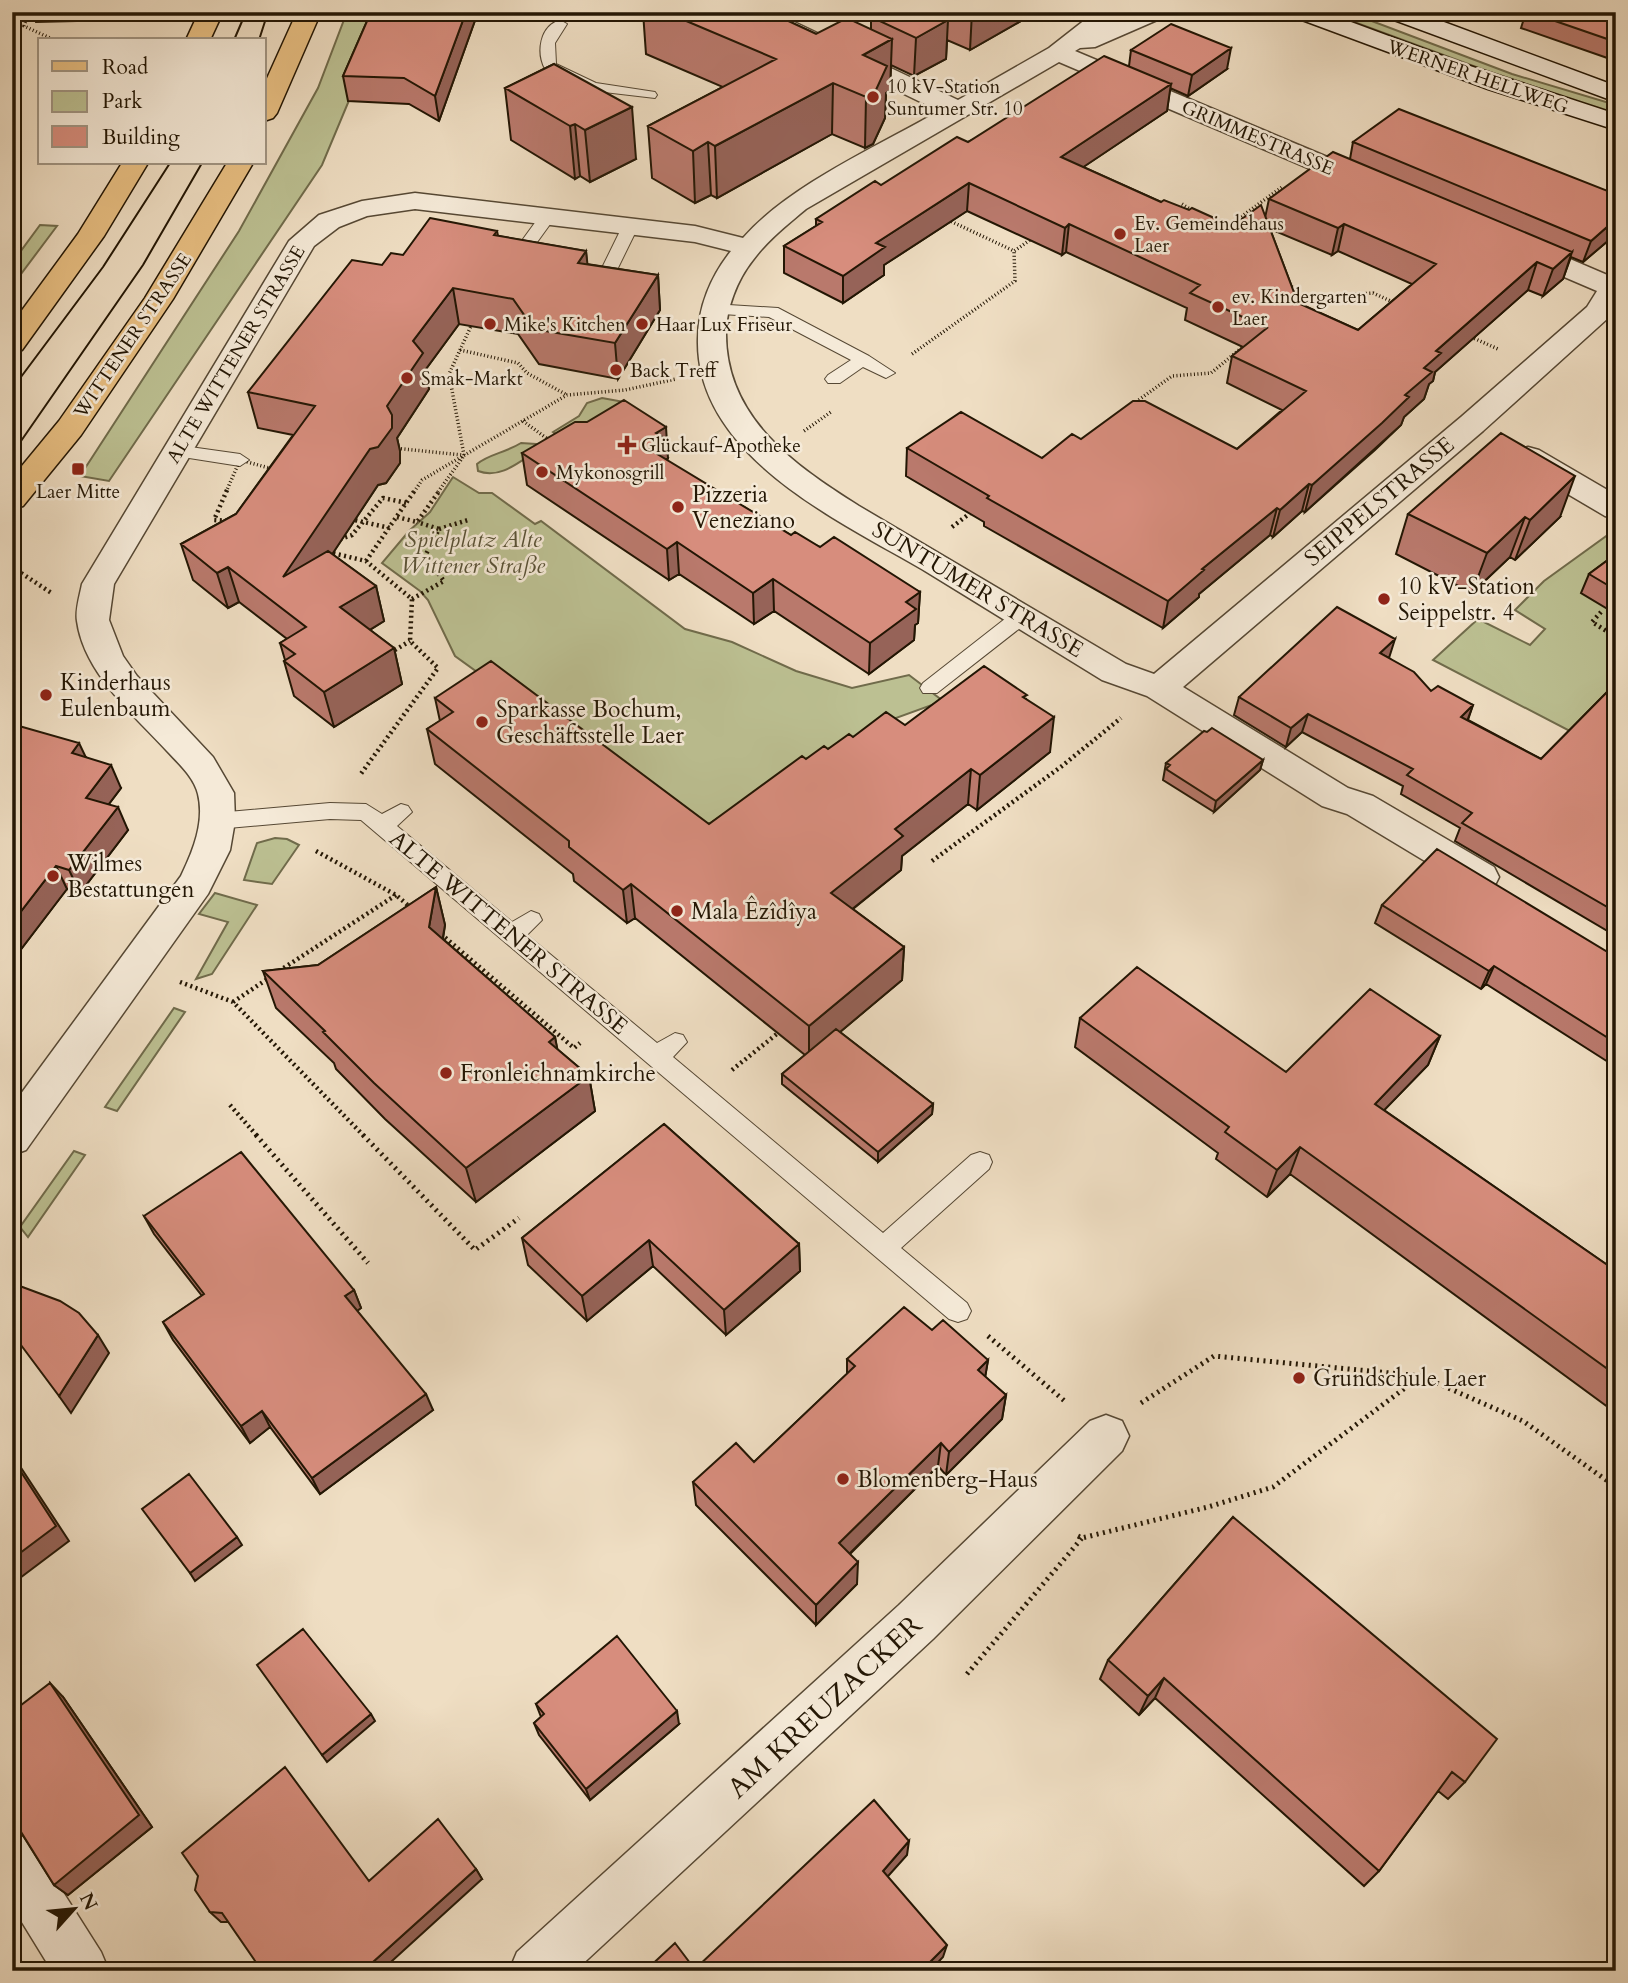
<svg xmlns="http://www.w3.org/2000/svg" width="1628" height="1983" font-family="Cardo,serif">
  <style>
    .green { fill: #bcc092; stroke: #706b4b; stroke-width: 2 }
    .lines { fill: none; stroke-linecap: round; stroke-linejoin: round }
    .service-casing { stroke: #564834; stroke-width: 2 }
    .minor-casing { stroke: #564834; stroke-width: 3 }
    .secondary-casing { stroke: #231604; stroke-width: 3 }
    .primary-casing { stroke: #231604; stroke-width: 3 }
    .path-far2 { stroke: #231604; stroke-width: 3.5; stroke-dasharray: 1 2.5; stroke-linecap: butt }
    .path-far1 { stroke: #231604; stroke-width: 4.5; stroke-dasharray: 2 3.5; stroke-linecap: butt }
    .path { stroke: #231604; stroke-width: 5; stroke-dasharray: 2 4.5; stroke-linecap: butt }
    .service { fill: #f5ead8; fill-rule: evenodd }
    .minor { fill: #f5ead8; fill-rule: evenodd }
    .secondary { fill: #f5ead8; fill-rule: evenodd }
    .primary { fill: #e8bf82; fill-rule: evenodd }
    .tram { stroke: #231604; stroke-width: 2 }
    .wall { fill: #b9796c; stroke: #231604; stroke-width: 2; fill-rule: evenodd }
    .shaded-wall { fill: #966358; stroke: #231604; stroke-width: 2 }
    .building { fill: #d78d7d; stroke: #231604; stroke-width: 2 }
    .poi-dot { fill: #8f2418; stroke: #f5ead8; stroke-width: 2.5 }
    .labels { text-anchor: middle; stroke-width: 5; stroke-linejoin: round; paint-order: stroke }
    .far-street-label { font-size: 19px; fill: #231604; stroke: #f5ead8 }
    .far-poi-label { font-size: 19px; fill: #231604; stroke: #f5ead8; text-anchor: start }
    .poi-label { font-size: 23px; fill: #231604; stroke: #f5ead8; text-anchor: start }
    .street-label { font-size: 23px; fill: #231604; stroke: #f5ead8 }
    .park-label { font-size: 23px; font-style: italic; fill: #595236; stroke: #f5ead8 }
    .near-street-label { font-size: 28px; fill: #231604; stroke: #f5ead8 }
  </style>
  <rect width="100%" height="100%" fill="#efdec3"/>
  <filter id="stains"><feTurbulence type="fractalNoise" baseFrequency=".00286" numOctaves="4"/><feColorMatrix values="0 0 0 0 .2 0 0 0 0 .09 0 0 0 0 .02 0 0 0 .5 -.17"/></filter>
  <radialGradient id="worn" r=".72"><stop offset=".6" stop-color="#630" stop-opacity="0"/><stop offset="1" stop-color="#630" stop-opacity=".3"/></radialGradient>
  <!-- green -->
  <path class="green" d="M347,12H386L322,165L109,481L80,476L239,231L318,88Z
    M1327,12H1348L1512,74L1616,105V115L1514,81Z
    M40,225L57,226L12,286V263Z
    M602,398L624,402L562,439L553,432L579,416L587,403Z
    M521,443L536,444L541,448C521,460 501,480 478,471L477,464C489,454 505,453 521,443Z
    M453,477L479,493H492L535,524L541,521L685,629L732,642L796,671L852,688L909,675L943,701L871,727L765,880L455,656L428,600L420,591L382,563L409,531L430,512Z
    M1616,529V755L1433,660L1478,619L1530,645L1545,629L1515,610L1544,581Z
    M275,838L287,839L299,845L272,884L244,880L257,843Z
    M215,893L257,905L212,974L196,979L228,922L199,914Z
    M174,1008L185,1012L117,1111L105,1107Z
    M74,1151L85,1155L28,1237L20,1227Z"/>
  <g class="lines">
    <!-- service casing -->
    <g class="service-casing">
      <path id="service" d="M560,20L567,24L555,43L556,64L596,83L655,92L657,95L655,98L587,90L545,69C536,52 540,26 560,20Z
        M548,211L556,216L522,263H510L508,260L510,257L542,213Z
        M630,222L638,227L615,274L613,277H601L599,274L622,227Z
        M713,304L778,308L869,356L895,373L886,378L863,367L840,383H828L825,379L828,375L851,360L769,317L707,313L705,309Z
        M176,445L240,454L249,460L240,466L170,455L167,451Z
        M1022,609L1029,611L1032,616L1029,621L937,693H923L920,688L923,683L1015,611Z
        M330,803L366,804L382,814L401,804L408,806L412,812L397,826L512,922L531,911L539,914L542,920L527,935L657,1043L675,1033L683,1035L687,1042L673,1057L883,1233L971,1155L980,1152L989,1155L992,1162L989,1169L901,1248L967,1303L971,1311L967,1319L958,1322L949,1319L361,820L330,819L217,829L209,827L206,821L209,815L217,813Z"/>
    </g>
    <!-- minor casing -->
    <g class="minor-casing">
      <path id="minor" d="M742,12H773L958,100L1049,48L1095,12H1122L1112,22L1135,12H1168L1164,17L1095,47L1080,48L1075,51L1375,177L1379,183L1375,189L1366,191L1357,189L1059,62L806,209C787,225 768,240 753,260C737,280 726,309 726,334C726,418 795,466 859,506L1126,664L1154,674L1461,417L1587,307L1597,291L1508,253L1504,247L1508,241L1518,239L1528,241L1612,277L1616,276V306L1607,319L1483,431L1183,687L1348,788L1373,796L1494,867L1499,877L1494,887L1481,891L1468,887L1347,814L1322,806L1147,696L1102,680C1043,644 984,607 925,571C840,521 695,456 698,339C698,307 711,276 731,251L695,242L415,209L367,216L339,227L314,246L114,584L109,620L123,656L137,676L213,757L234,793L235,821L230,850L208,894L26,1150L12,1155V1106L181,876C193,851 205,822 198,794C194,777 178,763 167,751C133,714 84,673 77,621C75,610 80,595 82,584L289,241L319,215L362,201L415,193L695,226L743,238C788,186 878,146 939,111L746,17Z
        M1528,447L1539,450L1616,495V519L1605,516L1517,464L1513,457L1517,450Z
        M1106,1415L1122,1421L1129,1436L1122,1451L933,1639L575,1971H509L517,1952L899,1605L1090,1421Z
        M12,1832L30,1840L101,1952L109,1971H52L12,1906Z"/>
    </g>
    <!-- secondary casing -->
    <g class="secondary-casing">
      <path id="secondary" d="M1290,12H1324L1467,65L1616,114V130L1488,89L1294,17Z
        M1382,12H1417L1616,86V102L1386,17Z"/>
    </g>
    <!-- primary casing -->
    <g class="primary-casing">
      <path id="primary" d="M199,12H223L210,40H186Z
        M297,12H321L277,113L273,118L264,121V85Z
        M122,163H148L104,236L22,350L12,353V324L78,234Z
        M227,163H253L173,299L81,435L23,506L12,509V478L59,421L145,298Z"/>
    </g>
    <!-- path-far2 -->
    <path class="path-far2" d="M29,12L24,26L52,39
      M1182,204L1193,211
      M948,220L1014,251L1033,238
      M1227,227L1282,187
      M1289,284L1303,298L1296,304
      M1303,298L1373,293L1395,303
      M1471,337L1498,349
      M460,350L518,363L527,373L567,395
      M912,354L1015,281L1014,251
      M1133,404L1172,376L1211,373L1245,345
      M523,421L549,440
      M804,431L831,412
      M394,448L462,455
      M464,455L449,374L471,326
      M226,492L240,460L280,471V487L273,492
      M414,492L422,480L567,395L625,390L676,379
      M438,492L463,457"/>
    <!-- path-far1 -->
    <path class="path-far1" d="M227,490L214,520L231,521L275,490
      M397,517L417,522L440,490
      M350,519L390,528
      M952,527L973,511
      M439,529L468,520
      M340,539L352,535L383,498L407,503
      M328,552L366,561L412,599L410,641L438,668L360,775
      M366,561L415,490
      M12,567L53,594
      M412,599L444,581L425,556L439,529L417,522
      M1601,612L1592,622L1616,637
      M390,653L410,641
      M1616,656L1610,662L1616,665
      M316,851L396,895L410,907
      M932,861L1062,766L1121,718
      M441,934L574,1048L580,1043
      M279,971L396,895
      M180,982L233,1002L365,1137
      M233,1002L269,978
      M732,1070L783,1029
      M230,1105L258,1137"/>
    <!-- path -->
    <path class="path" d="M256,1135L368,1263
      M363,1135L475,1250L519,1218
      M988,1336L1067,1403
      M1141,1403L1214,1356L1421,1376L1523,1421L1616,1487
      M1078,1536L1082,1538L1208,1507L1273,1487L1421,1376
      M967,1674L1082,1538"/>
    <!-- service -->
    <use href="#service" class="service"/>
    <!-- minor -->
    <use href="#minor" class="minor"/>
    <!-- secondary -->
    <use href="#secondary" class="secondary"/>
    <!-- primary -->
    <use href="#primary" class="primary"/>
    <!-- tram -->
    <path class="tram" d="M234,40L246,12
      M259,40L268,12
      M12,389L103,267L170,163
      M12,454L143,265L202,163"/>
  </g>
  <!-- wall -->
  <path class="wall" d="M33,12H162L160,19L36,22Z
    M371,12H478L439,121L409,104L348,101L343,76Z
    M643,12H769L816,34L871,29V17L881,12H1028V17L970,50L947,40L946,59L914,76L891,65L890,90L886,93L885,118L873,144L865,148L832,134L717,198L711,195L695,203L652,178L648,126L723,87L646,54Z
    M1526,12H1616V61L1521,28Z
    M1131,50L1227,69L1188,96L1170,88L1167,111L1083,167L1161,202L1189,210L1232,226L1265,218L1269,199L1350,159L1353,142L1616,197V234L1583,262L1571,257L1563,279L1543,296L1528,290L1435,372L1433,381L1429,384L1424,399L1404,417L1401,425L1375,450L1305,512L1302,511L1273,537L1270,535L1199,594V597L1163,628L984,526V522L906,476L907,448L1042,458L1081,439L1237,449L1282,410L1227,383L1232,356L1243,347L1185,320L1187,308L1066,252L1062,255L967,211L884,265V275L843,303L784,273V246L816,226V219L968,142L1129,66ZM1270,229L1332,255L1338,251L1412,284L1358,330L1298,303Z
    M554,64L636,159L590,182L580,176L575,179L511,140L505,88Z
    M497,231L498,236L586,251L587,264L658,275L660,310L618,379L539,364L518,334L459,324L426,369L429,389L397,438L400,451V463L386,483L378,485L332,554L376,586L384,621L370,630L394,648L402,684L334,727L294,696L284,661L285,660L280,643L287,639L239,602L228,608L193,580L181,544L236,514L293,435L258,428L248,392L382,265L403,255Z
    M522,453L668,458L667,461L791,535L820,547L920,592L918,623L915,625L914,640L869,674L774,611L754,624L679,574L669,580L527,485Z
    M1408,514L1560,517L1515,560L1510,557L1472,593L1396,554Z
    M1616,554V614L1581,593L1589,574Z
    M1389,658L1431,691L1473,705L1468,720L1541,759L1616,683V936L1455,841L1460,828L1401,794L1403,786L1302,732L1286,747L1234,715L1239,697Z
    M435,698L709,824L806,759L828,749L853,737L1026,699L1050,752L977,810L968,804L902,856L901,870L853,909L904,947L902,980L840,1032L933,1104L932,1114L878,1162L782,1084V1074L805,1055L635,918L627,923L574,881L573,874L435,764L427,729L440,721Z
    M12,724L86,757L121,788L109,804L128,830L80,893L67,889L12,961Z
    M1263,760L1260,770L1214,812L1163,780L1166,763Z
    M436,887L445,925L443,939L555,1037L557,1049L589,1076L595,1111L476,1202L385,1119L336,1069L334,1063L276,1008L263,971L318,965Z
    M1382,905L1616,955V1067L1486,984L1481,989L1375,923Z
    M1080,1018L1286,1072L1440,1036L1428,1065L1384,1110L1616,1271V1413L1290,1174L1267,1197L1216,1159L1218,1153L1075,1047Z
    M664,1124L799,1244L800,1271L726,1335L653,1266L587,1321L528,1265L522,1238Z
    M144,1216L354,1290L361,1308L357,1311L433,1410L320,1494L270,1427L250,1443L173,1340L163,1322L202,1296L154,1234Z
    M932,1330L988,1360L985,1377L1006,1395L1002,1419L946,1475L938,1466L850,1554L857,1584L816,1625L696,1505L693,1482L754,1462L847,1374V1359Z
    M1233,1517L1465,1782L1448,1799L1438,1791L1379,1871L1364,1886L1155,1698L1139,1715L1100,1679L1108,1660Z
    M63,1697L152,1827L68,1895L54,1885L22,1834L12,1830V1712Z
    M536,1704L679,1724L590,1800L539,1735L534,1723L541,1717Z
    M476,1869L482,1879L228,1922H221L210,1912L369,1881Z"/>
  <!-- shaded-wall -->
  <path class="shaded-wall" d="M466,12H478L439,121L435,96Z
    M972,12H1028V17L970,50Z
    M948,20L946,59L914,76L916,38Z
    M892,39L890,90L886,93L885,118L873,144L865,148L866,97L863,55Z
    M1231,48L1227,69L1188,96L1192,75Z
    M833,83L832,134L717,198L715,146Z
    M1171,84L1167,111L1058,184L1061,157Z
    M632,107L636,159L590,182L585,130Z
    M575,124L580,176L575,179L570,126Z
    M708,142L711,195L695,203L693,151Z
    M969,183L967,211L884,265V275L843,303V276L876,243Z
    M1616,219V234L1583,262L1591,241Z
    M1069,224L1066,252L1062,255L1065,228Z
    M1344,224L1338,251L1332,255L1338,228Z
    M586,251L590,287L578,263Z
    M1572,252L1563,279L1543,296L1553,269Z
    M1537,262L1528,290L1435,372L1433,381L1429,384L1424,399L1404,417L1401,425L1305,512L1312,485L1405,395L1436,351Z
    M658,275L660,310L618,379L615,343Z
    M453,288L459,324L426,369L429,389L397,438L400,451V463L386,483L378,485L294,612L283,577L387,406L413,341Z
    M666,427L668,458L667,459L668,470L649,449L656,433Z
    M1575,476L1560,517L1515,560L1530,520Z
    M1309,484L1302,511L1273,537L1280,510Z
    M1277,508L1270,535L1199,594V597L1163,628L1168,601L1202,569Z
    M1525,517L1510,557L1472,593L1487,553Z
    M677,542L679,574L669,580L667,549Z
    M228,567L239,602L228,608L217,573Z
    M773,579L774,611L754,624L753,593Z
    M376,586L384,621L350,642L340,607Z
    M920,592L918,623L915,625L914,640L869,674L870,643L906,602Z
    M1395,639L1389,658L1380,653Z
    M394,648L402,684L334,727L324,692Z
    M1473,705L1466,724L1461,717Z
    M1308,714L1302,732L1286,747L1291,728Z
    M1054,717L1050,752L977,810L980,775Z
    M79,743L90,766L72,753Z
    M1263,760L1260,770L1214,812L1216,801Z
    M111,765L121,788L96,821L86,798Z
    M971,769L968,804L902,856L901,870L831,926V893L895,829Z
    M118,807L128,830L80,893L69,870Z
    M56,866L67,889L12,961V923Z
    M631,884L635,918L627,923L623,890Z
    M436,887L445,925L438,965L429,927Z
    M904,947L902,980L809,1058V1026Z
    M1494,966L1486,984L1481,989L1489,971Z
    M1440,1036L1428,1065L1363,1132L1375,1104Z
    M555,1037L562,1073L549,1042Z
    M589,1076L595,1111L476,1202L466,1168Z
    M933,1104L932,1114L878,1162V1152Z
    M1300,1147L1290,1174L1267,1197L1277,1170Z
    M649,1240L653,1266L587,1321L582,1296Z
    M799,1244L800,1271L726,1335L724,1310Z
    M354,1290L361,1308L353,1314L345,1296Z
    M98,1335L109,1353L71,1413L59,1396Z
    M988,1360L984,1384L978,1370Z
    M426,1394L433,1410L320,1494L312,1478Z
    M1006,1395L1002,1419L946,1475L949,1452Z
    M262,1411L270,1427L250,1443L241,1426Z
    M941,1443L938,1466L839,1564V1543Z
    M12,1454L69,1541L12,1584Z
    M237,1537L242,1545L195,1581L190,1573Z
    M858,1562L857,1584L816,1625V1605Z
    M1164,1678L1155,1698L1139,1715L1148,1696Z
    M50,1683L63,1697L152,1827L68,1895L54,1885Z
    M677,1711L679,1724L590,1800L586,1789Z
    M371,1714L375,1721L327,1762L322,1755Z
    M909,1841L907,1855L881,1884L883,1871Z
    M476,1869L482,1879L381,1971H363Z
    M947,1945L943,1957L930,1971H921Z"/>
  <!-- building -->
  <path class="building" d="M371,12H466L435,96L404,78L343,76Z
    M665,12H769L816,34L847,18L892,39L863,55L887,66L875,92L866,97L833,83L715,146L708,142L693,151L648,126L776,59Z
    M881,12H943L948,20L916,38L871,17Z
    M1529,12H1616V42Z
    M1171,24L1231,48L1192,75L1131,50Z
    M1104,56L1171,84L1061,157L1161,202L1164,200L1189,210L1192,208L1232,226L1261,205L1298,303L1358,330L1436,264L1344,224L1338,228L1269,199L1333,152L1572,252L1553,269L1537,262L1436,351L1441,353L1424,368L1432,372L1405,395L1409,397L1382,423L1312,485L1309,484L1280,510L1277,508L1202,569L1204,570L1168,601L987,498L989,496L907,448L961,412L1042,458L1072,434L1081,439L1133,401H1145L1237,449L1306,391L1232,356L1267,328L1190,293L1200,285L1069,224L1065,228L969,183L876,243L885,247L843,276L784,246L822,222L816,219L875,181L881,185L957,137L968,142Z
    M554,64L632,107L585,130L575,124L570,126L505,88Z
    M1399,109L1613,193L1611,195L1616,197V219L1591,241L1353,142Z
    M430,218L497,231L494,235L586,251L578,263L658,275L615,343L534,329L513,299L453,288L413,341L423,353L387,406L392,415V428L378,447L370,449L283,577L328,551L376,586L340,607L394,648L324,692L284,661L295,654L280,643L306,627L228,567L217,573L181,544L236,514L315,406L248,392L352,260L382,265L391,253L403,255Z
    M624,400L666,427L656,433L666,439L649,449L791,535L795,532L820,547L834,537L920,592L906,602L916,609L870,643L773,579L753,593L677,542L667,549L522,453L575,422H587Z
    M1501,433L1575,476L1530,520L1525,517L1487,553L1408,514Z
    M1616,554V590L1589,574Z
    M1337,607L1395,639L1380,653L1414,672L1431,691L1438,686L1473,705L1461,717L1541,759L1616,683V912L1462,823L1472,813L1407,775L1413,769L1308,714L1291,728L1239,697Z
    M491,661L709,824L802,756L806,759L824,746L828,749L849,734L853,737L886,712L905,725L984,666L1027,695L1023,697L1054,717L980,775L971,769L895,829L903,836L831,893L904,947L809,1026L631,884L623,890L569,847V841L427,729L453,712L435,698Z
    M12,724L79,743L72,753L111,765L86,798L118,807L69,870L56,866L12,923V837L15,834L12,833Z
    M1212,728L1263,760L1216,801L1166,769L1170,765L1166,763L1204,731L1207,732Z
    M1437,849L1611,954L1616,955V1043L1494,966L1489,971L1382,905Z
    M436,887L429,927L555,1037L549,1042L589,1076L466,1168L374,1083L323,1032L325,1031L263,971L318,965Z
    M1137,967L1286,1072L1370,989L1440,1036L1375,1104L1616,1271V1375L1300,1147L1277,1170L1225,1132L1229,1127L1080,1018Z
    M836,1029L933,1104L878,1152L782,1074Z
    M664,1124L799,1244L724,1310L649,1240L582,1296L522,1238Z
    M241,1152L354,1290L345,1296L426,1394L312,1478L262,1411L241,1426L163,1322L204,1294L144,1216Z
    M17,1285L60,1301L79,1313L98,1335L59,1396L12,1333V1293Z
    M904,1307L932,1330L943,1320L988,1360L978,1370L1006,1395L949,1452L941,1443L839,1543L858,1562L816,1605L693,1482L736,1443L754,1462L855,1366L847,1359Z
    M12,1458L56,1526L12,1559Z
    M189,1474L237,1537L190,1573L142,1509Z
    M1233,1517L1497,1739L1465,1782L1452,1772L1379,1871L1164,1678L1148,1696L1108,1660Z
    M303,1629L371,1714L322,1755L257,1665Z
    M617,1636L677,1711L586,1789L534,1723L544,1714L536,1704Z
    M50,1683L139,1815L54,1885L18,1827L12,1825V1712Z
    M285,1767L369,1881L438,1819L476,1869L363,1971H262L222,1913L210,1912L195,1890L198,1876L182,1853Z
    M874,1800L909,1841L883,1871L947,1945L921,1971H696L695,1969Z
    M675,1943L696,1971H645Z"/>
  <!-- markers -->
  <g class="poi-dot">
    <circle cx="873" cy="97" r="7"/>
    <circle cx="1120" cy="234" r="7"/>
    <circle cx="1218" cy="307" r="7"/>
    <circle cx="490" cy="324" r="7"/>
    <circle cx="642" cy="324" r="7"/>
    <circle cx="616" cy="370" r="7"/>
    <circle cx="407" cy="378" r="7"/>
    <path d="M623.5 434.5h7v7h7v7h-7v7h-7v-7h-7v-7h7z"/>
    <rect x="71" y="462" width="14" height="14" rx="3.5"/>
    <circle cx="542" cy="472" r="7"/>
    <circle cx="678" cy="507" r="7"/>
    <circle cx="1384" cy="599" r="7"/>
    <circle cx="46" cy="695" r="7"/>
    <circle cx="482" cy="722" r="7"/>
    <circle cx="53" cy="876" r="7"/>
    <circle cx="677" cy="911" r="7"/>
    <circle cx="446" cy="1073" r="7"/>
    <circle cx="1299" cy="1378" r="7"/>
    <circle cx="843" cy="1479" r="7"/>
  </g>
  <g class="labels">
    <!-- far-street labels -->
    <g class="far-street-label">
      <text transform="translate(1478 76) rotate(19)" y="7">WERNER HELLWEG</text>
      <text transform="translate(1258 137) rotate(23)" y="7">GRIMMESTRASSE</text>
      <text transform="translate(132 335) rotate(-56)" y="7">WITTENER STRASSE</text>
      <text transform="translate(235 354) rotate(-59)" y="7">ALTE WITTENER STRASSE</text>
    </g>
    <!-- far-poi labels -->
    <g class="far-poi-label">
      <text x="887" y="93">10 kV-Station<tspan x="887" dy="22">Suntumer Str. 10</tspan></text>
      <text x="1134" y="230">Ev. Gemeindehaus<tspan x="1134" dy="22">Laer</tspan></text>
      <text x="1232" y="303">ev. Kindergarten<tspan x="1232" dy="22">Laer</tspan></text>
      <text x="504" y="331">Mike's Kitchen</text>
      <text x="656" y="331">Haar Lux Friseur</text>
      <text x="630" y="377">Back Treff</text>
      <text x="421" y="385">Smak-Markt</text>
      <text x="641" y="452">Glückauf-Apotheke</text>
      <text x="556" y="479">Mykonosgrill</text>
      <text x="78" y="498" text-anchor="middle">Laer Mitte</text>
    </g>
    <!-- poi labels -->
    <g class="poi-label">
      <text x="692" y="502">Pizzeria<tspan x="692" dy="26">Veneziano</tspan></text>
      <text x="1398" y="594">10 kV-Station<tspan x="1398" dy="26">Seippelstr. 4</tspan></text>
      <text x="60" y="690">Kinderhaus<tspan x="60" dy="26">Eulenbaum</tspan></text>
      <text x="496" y="717">Sparkasse Bochum,<tspan x="496" dy="26">Geschäftsstelle Laer</tspan></text>
      <text x="67" y="871">Wilmes<tspan x="67" dy="26">Bestattungen</tspan></text>
      <text x="691" y="919">Mala Êzîdîya</text>
      <text x="460" y="1081">Fronleichnamkirche</text>
      <text x="1313" y="1386">Grundschule Laer</text>
      <text x="857" y="1487">Blomenberg-Haus</text>
    </g>
    <!-- street labels -->
    <g class="street-label">
      <text transform="translate(1379 501) rotate(-40)" y="8">SEIPPELSTRASSE</text>
      <text transform="translate(978 589) rotate(31)" y="8">SUNTUMER STRASSE</text>
      <text transform="translate(509 932) rotate(40)" y="8">ALTE WITTENER STRASSE</text>
    </g>
    <!-- park labels -->
    <g class="park-label">
      <text x="473" y="547">Spielplatz Alte<tspan x="473" dy="26">Wittener Straße</tspan></text>
    </g>
    <!-- near-street labels -->
    <g class="near-street-label">
      <text transform="translate(824 1706) rotate(-43)" y="10">AM KREUZACKER</text>
    </g>
  </g>
  <!-- margin -->
  <rect width="1628" height="1983" fill="none" stroke="#efdec3" stroke-width="42"/>
  <rect x="14" y="14" width="1600" height="1955" fill="none" stroke="#231604" stroke-width="3.5"/>
  <rect x="21" y="21" width="1586" height="1941" fill="none" stroke="#231604" stroke-width="2"/>
  <!-- legend -->
  <rect x="38" y="38" width="228" height="126" fill="#f5ead8" stroke="#a19583" stroke-width="2"/>
  <rect x="52" y="61" width="35" height="10" fill="#e8bf82" stroke="#a19583" stroke-width="2"/>
  <text x="102" y="74" font-size="21" fill="#231604">Road</text>
  <rect x="52" y="91" width="35" height="21" fill="#bcc092" stroke="#a19583" stroke-width="2"/>
  <text x="102" y="108" font-size="21" fill="#231604">Park</text>
  <rect x="52" y="126" width="35" height="21" fill="#d78d7d" stroke="#a19583" stroke-width="2"/>
  <text x="102" y="144" font-size="21" fill="#231604">Building</text>
  <!-- north arrow -->
  <g transform="translate(74 1909) rotate(63)" stroke="#f5ead8" stroke-width="5" paint-order="stroke">
  <path d="M0-5L12 26L0 18L-12 26Z" fill="#231604"/>
  <text y="-10" font-size="19" font-weight="bold" text-anchor="middle" fill="#231604">N</text>
  </g>
  <rect width="100%" height="100%" filter="url(#stains)"/>
  <rect width="100%" height="100%" fill="url(#worn)"/>
</svg>
